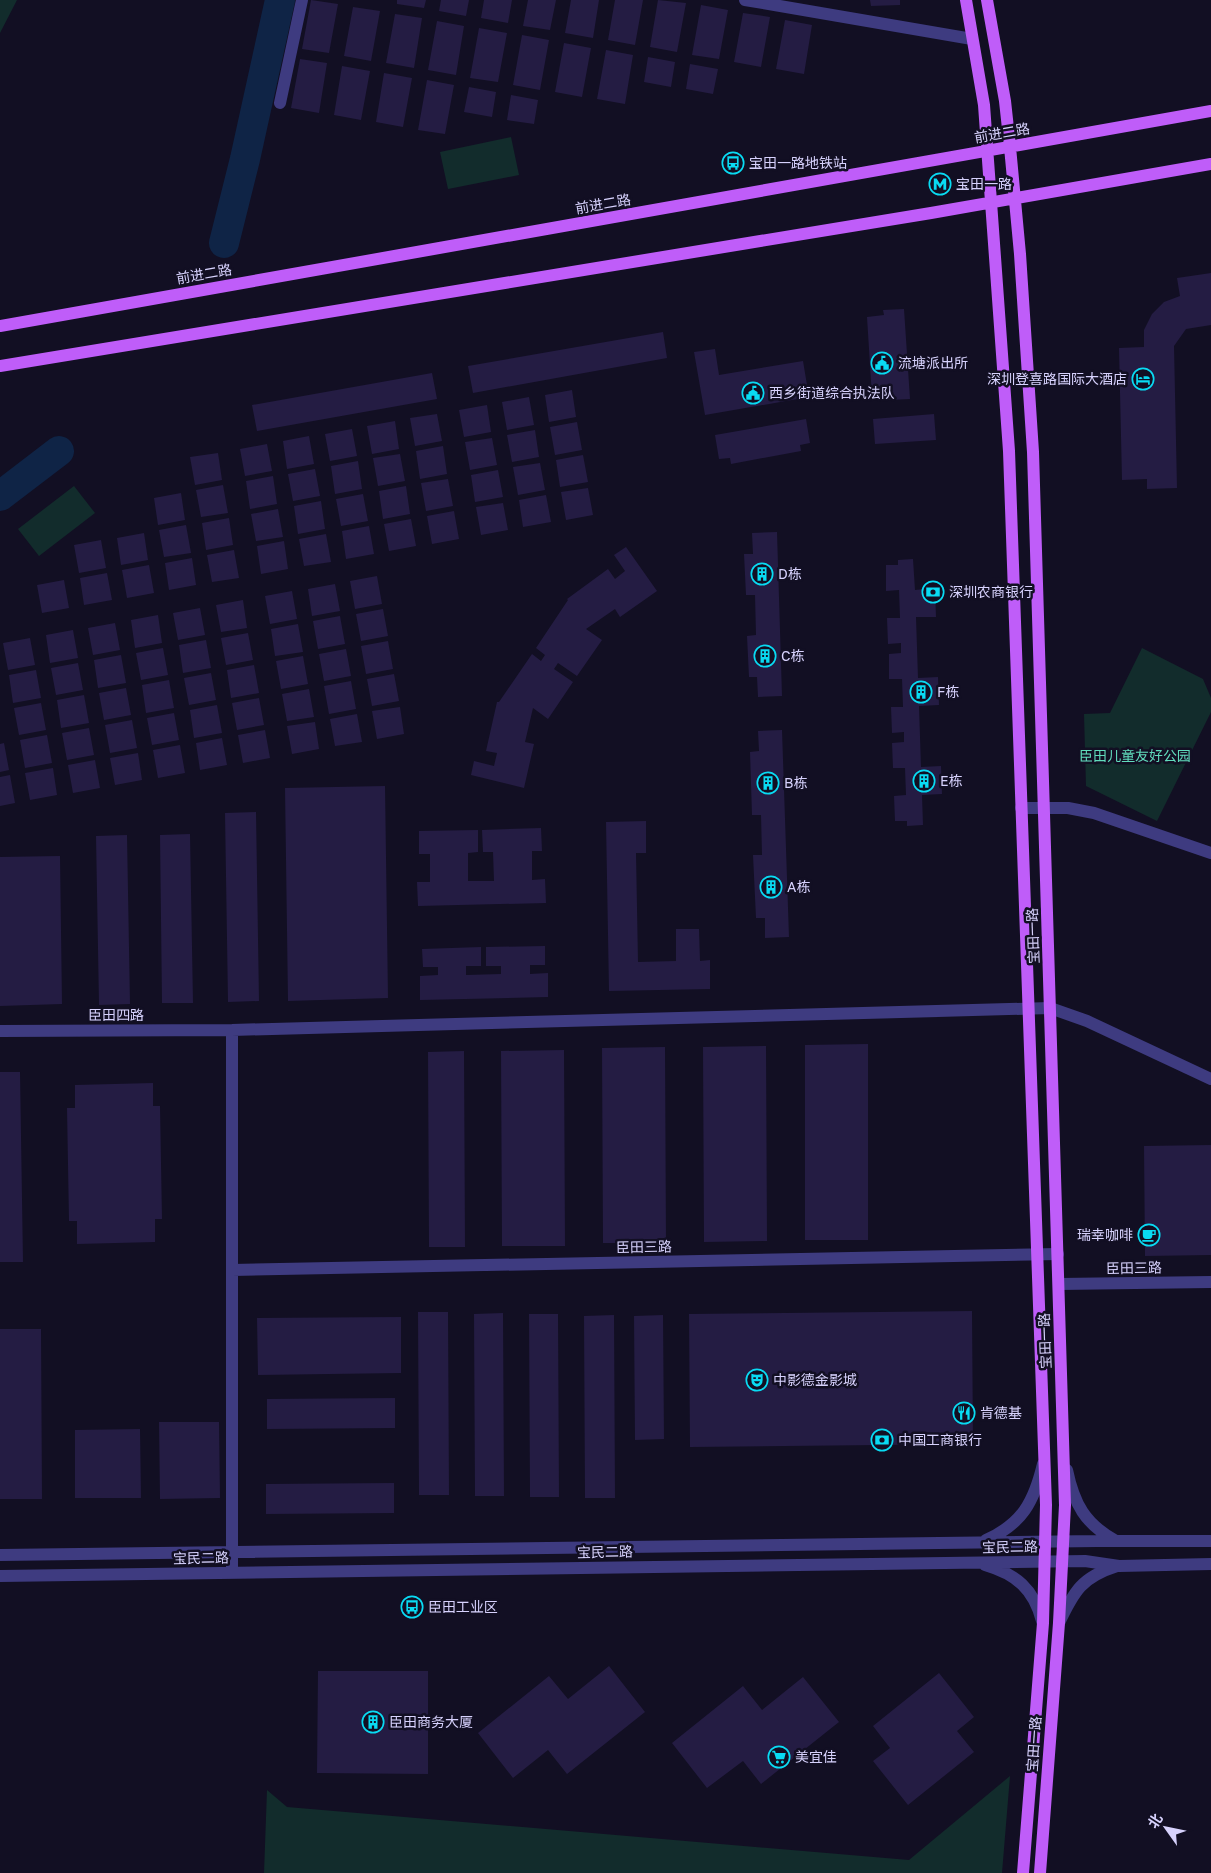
<svg xmlns="http://www.w3.org/2000/svg" width="1211" height="1873" font-family="'Golos Text','Noto Sans SC',sans-serif">
  <style>
    .green { fill: #122c2c }
    .lines { fill: none; stroke-linecap: round; stroke-linejoin: round }
    .river { stroke: #0f2446; stroke-width: 30 }
    .building { fill: #241c43 }
    .minor { stroke: #3e3b80; stroke-width: 12 }
    .major { stroke: #bf5df9; stroke-width: 12 }
    .labels { text-anchor: middle; stroke-width: 5; stroke-linejoin: round; paint-order: stroke }
    .street-label { font-size: 14px; fill: #d7d2fd; stroke: #120f23 }
    .poi-label { font-size: 14px; fill: #d7d2fd; stroke: #120f23; text-anchor: start }
    .park-label { font-size: 14px; fill: #61dbbc; stroke: #120f23 }
  </style>
  <rect width="100%" height="100%" fill="#120f23"/>
  <!-- green -->
  <path class="green" d="M0,0H17L0,33Z
    M511,137L519,175L448,189L440,152Z
    M74,486L95,513L39,556L18,529Z
    M1142,648L1203,679L1211,698V712L1157,821L1086,786L1084,714L1110,713Z
    M1010,1776L1002,1873H264L267,1790L287,1807L909,1860Z"/>
  <g class="lines">
    <!-- river -->
    <path class="river" d="M224,243L245,159L280,0
      M0,496L59,451"/>
  </g>
  <!-- building -->
  <path class="building" d="M311,0L338,4L329,53L302,49Z
    M397,0H426L424,8L397,4Z
    M441,0H469L466,16L439,11Z
    M484,0H512L508,23L481,18Z
    M528,0H556L550,30L523,26Z
    M571,0H599L593,38L565,33Z
    M615,0H643L635,45L608,40Z
    M658,0L686,3L677,52L650,47Z
    M870,0H900V5L871,6Z
    M701,5L728,10L719,59L692,55Z
    M353,7L380,11L371,61L344,56Z
    M743,13L770,17L761,67L734,62Z
    M395,14L422,18L414,68L386,63Z
    M785,20L812,25L804,74L776,69Z
    M437,21L464,26L456,75L428,70Z
    M479,28L507,33L498,82L470,78Z
    M522,35L549,40L540,90L513,85Z
    M564,43L591,48L582,97L555,92Z
    M606,50L633,55L625,104L597,99Z
    M648,57L675,62L671,87L644,82Z
    M300,59L327,63L319,113L291,108Z
    M690,64L718,69L713,94L686,89Z
    M342,66L370,71L361,120L334,115Z
    M384,73L412,78L403,127L376,122Z
    M427,80L454,85L445,134L418,130Z
    M469,87L496,92L492,117L464,112Z
    M511,95L538,100L534,124L507,120Z
    M1211,273V325L1186,329L1174,346L1177,488L1147,489V479L1122,480L1119,348L1144,347V330L1152,314L1164,302L1180,296L1177,278Z
    M904,309L910,399L889,400V395L872,397L867,317L884,315L883,310Z
    M663,332L667,358L473,393L468,366Z
    M715,349L719,375L803,361L809,397L705,415L694,352Z
    M432,373L437,399L257,431L252,405Z
    M572,390L576,417L549,422L545,395Z
    M529,397L534,425L507,430L502,402Z
    M487,405L491,432L464,437L459,410Z
    M437,414L442,441L415,446L410,418Z
    M934,414L936,440L875,444L873,419Z
    M806,419L810,443L800,445L801,451L731,464L730,458L719,459L715,435Z
    M395,421L399,449L372,454L367,426Z
    M577,422L582,450L555,455L550,427Z
    M352,429L357,456L330,461L325,434Z
    M535,430L539,457L512,462L507,435Z
    M309,436L314,464L287,469L283,441Z
    M492,438L497,465L470,470L465,442Z
    M267,444L272,471L245,476L240,449Z
    M443,446L447,474L420,479L416,451Z
    M218,453L222,480L195,485L190,457Z
    M400,454L405,481L378,486L373,458Z
    M583,455L588,482L560,487L556,460Z
    M358,461L362,489L335,494L331,466Z
    M540,463L545,490L518,495L513,467Z
    M315,469L320,496L293,501L288,474Z
    M498,470L503,497L475,502L471,475Z
    M273,476L277,504L250,509L246,481Z
    M448,479L453,506L426,511L421,483Z
    M223,485L228,513L201,517L196,490Z
    M406,486L410,514L383,519L379,491Z
    M588,488L593,515L566,520L561,492Z
    M181,493L185,520L158,525L154,498Z
    M363,494L368,521L341,526L336,499Z
    M546,495L551,522L523,527L519,500Z
    M321,501L325,529L298,534L294,506Z
    M503,503L508,530L481,535L476,507Z
    M278,509L283,537L256,541L251,514Z
    M454,511L459,539L432,544L427,516Z
    M229,518L233,545L206,550L202,523Z
    M411,519L416,546L389,551L384,524Z
    M186,525L191,553L164,557L159,530Z
    M369,526L374,554L346,559L342,531Z
    M777,532L782,696L758,697L757,677H749L747,636L756,635L755,595H746L744,554H753L752,533Z
    M144,533L148,560L121,565L117,538Z
    M326,534L331,562L304,566L299,539Z
    M101,540L106,568L79,573L74,545Z
    M284,541L288,569L261,574L257,546Z
    M626,547L657,591L620,617L615,609L586,629L602,640L577,676L558,663L554,669L573,682L548,719L533,708L525,742L534,744L524,788L471,775L474,761L494,766L497,753L486,751L497,702H499L532,654L541,661L545,655L536,648L568,600L567,599L608,569L615,579L625,571L614,555Z
    M234,550L239,578L212,582L207,555Z
    M192,558L196,585L169,590L165,563Z
    M913,559L915,590L935,588L936,617H916L918,678L938,677L939,705L919,706L921,767L941,766L942,794L922,795L923,825L907,826V821H895L894,796L906,795L905,768H893L892,743L904,742V732L892,733L891,707H903L902,679H889V654L901,653V643L888,644L887,618H900L899,590L886,591V565H898V560Z
    M149,565L154,593L127,598L122,570Z
    M107,573L112,600L84,605L80,578Z
    M377,576L382,604L355,609L350,581Z
    M64,580L69,608L42,613L37,585Z
    M335,584L340,611L312,616L308,589Z
    M292,591L297,619L270,624L265,596Z
    M243,600L247,628L221,632L216,605Z
    M200,608L205,635L178,640L173,613Z
    M383,609L388,636L361,641L356,614Z
    M158,615L162,643L135,648L131,620Z
    M340,616L345,644L318,649L313,621Z
    M115,623L120,650L93,655L88,628Z
    M298,624L303,652L275,656L271,629Z
    M73,630L78,658L50,663L46,635Z
    M248,633L253,660L226,665L221,638Z
    M30,638L35,665L8,670L3,643Z
    M206,640L211,668L183,673L179,645Z
    M388,641L393,669L366,674L361,646Z
    M163,648L168,675L141,680L136,653Z
    M346,649L351,676L324,681L319,654Z
    M121,655L126,683L98,688L94,660Z
    M303,656L308,684L281,689L276,661Z
    M78,663L83,690L56,695L51,668Z
    M254,665L259,693L231,698L227,670Z
    M36,670L41,698L13,703L9,675Z
    M211,673L216,700L189,705L184,678Z
    M394,674L399,701L372,706L367,679Z
    M169,680L174,708L146,713L142,685Z
    M351,681L356,709L329,714L324,686Z
    M126,688L131,715L104,720L99,693Z
    M309,689L314,717L287,721L282,694Z
    M84,695L89,723L61,728L57,700Z
    M259,698L264,725L237,730L232,703Z
    M41,703L46,730L19,735L14,708Z
    M217,705L222,733L194,738L190,710Z
    M400,707L404,734L377,739L372,711Z
    M174,713L179,740L152,745L147,718Z
    M357,714L362,742L335,746L330,719Z
    M132,720L137,748L110,753L105,725Z
    M315,722L319,749L292,754L287,726Z
    M89,728L94,755L67,760L62,733Z
    M265,730L270,758L243,763L238,735Z
    M782,730L789,937L765,938V918H756L753,855H762L761,815H752L750,752L759,751L758,731Z
    M47,735L52,763L25,768L20,740Z
    M222,738L227,765L200,770L196,743Z
    M4,743L9,770L0,772V744Z
    M180,745L185,773L158,778L153,750Z
    M138,753L142,780L115,785L110,758Z
    M95,760L100,788L73,793L68,765Z
    M53,768L57,795L30,800L25,773Z
    M10,775L15,803L0,806V777Z
    M385,786L388,998L288,1001L285,788Z
    M256,812L259,1001L228,1002L225,813Z
    M646,821V853H636L638,962L676,961V929H699L700,961L710,960V989L609,991L606,822Z
    M541,828L542,851H532V880L545,879L546,903L418,906L417,882H430V854H419V831L478,830V852L468,853V881H494L493,852H483L482,830Z
    M190,834L193,1003H162L160,835Z
    M127,835L130,1004L99,1005L96,836Z
    M60,856L62,1004L0,1006V857Z
    M545,946V965H530V974L548,973V997L420,1000V976L438,975V967H423L422,949L481,947V966H466V975L501,974V966H486V947Z
    M868,1044V1240H805V1045Z
    M766,1046L767,1241L704,1242L703,1047Z
    M665,1047L666,1243H603L602,1048Z
    M564,1050L565,1246H502L501,1051Z
    M464,1051L465,1247H429L428,1052Z
    M0,1072H20L23,1262H0Z
    M153,1083V1106H160L162,1219H155V1242L77,1244V1221H69L67,1108H75V1085Z
    M1211,1145V1255L1145,1256L1144,1146Z
    M972,1311L973,1444L690,1447L689,1314Z
    M418,1312H448L449,1495H419Z
    M503,1313L504,1496H475L474,1314Z
    M529,1314H558L559,1497H530Z
    M614,1315L615,1498H585L584,1316Z
    M663,1315L664,1439L635,1440L634,1316Z
    M401,1317V1373L258,1375L257,1318Z
    M0,1329H41L42,1499H0Z
    M395,1398V1428L267,1429V1399Z
    M159,1422H219L220,1498L160,1499Z
    M140,1429L141,1498H75V1430Z
    M394,1483V1513L266,1514V1484Z
    M609,1666L645,1712L567,1774L548,1750L513,1778L478,1733L549,1676L568,1699Z
    M318,1671H428V1774L317,1773Z
    M939,1673L974,1717L957,1731L974,1752L908,1805L873,1761L890,1748L873,1726Z
    M803,1677L839,1722L761,1784L743,1761L707,1788L672,1743L743,1686L762,1710Z"/>
  <g class="lines">
    <!-- minor -->
    <path class="minor" d="M745,0L972,39
      M280,103L302,0
      M1021,808H1068L1094,813L1211,853
      M232,1030V1572
      M0,1031L232,1030L1050,1008L1087,1021L1211,1079
      M232,1270L1058,1254
      M1059,1284L1211,1282
      M1067,1470C1074,1504 1085,1524 1116,1541
      M986,1540C1022,1524 1034,1502 1043,1464
      M0,1555L1097,1541H1211
      M985,1565C1016,1574 1034,1589 1042,1621
      M0,1576L1085,1561L1119,1566L1211,1564
      M1059,1623C1074,1591 1082,1577 1117,1566"/>
    <!-- major -->
    <path class="major" d="M966,0L984,105L1009,451L1046,1505L1043,1623L1023,1873
      M987,0L1005,101L1010,147L1020,254L1033,452L1065,1505L1059,1623L1040,1873
      M0,326L1211,111
      M0,366L931,213L1211,164"/>
  </g>
  <!-- icons -->
  <defs>
    <g id="bus-ring" transform="scale(1.125)"><circle r="9.5" fill="#120f23" stroke="#09dbf3" stroke-width="1.5"/><path d="M-5-6H5V4H4V6H2V4H-2V6H-4V4H-5ZM-3.5-4V0h7V-4ZM-3.5 1.2v1.5H-2V1.2ZM2 1.2v1.5H3.5V1.2Z" fill="#09dbf3"/></g>
    <g id="metro-ring" transform="scale(1.125)"><circle r="9.5" fill="#120f23" stroke="#09dbf3" stroke-width="1.5"/><path d="M-5.5 5V-5H-3L0 0L3-5H5.5V5H3V-.5L0 4L-3-.5V5Z" fill="#09dbf3"/></g>
    <g id="civic-ring" transform="scale(1.125)"><circle r="9.5" fill="#120f23" stroke="#09dbf3" stroke-width="1.5"/><path d="M-.6-6.5H3V-4.5H.6V-3L4-1V1h2V6H-6V1h2V-1L-.6-3ZM-1.2 2.5V6h2.4V2.5Z" fill="#09dbf3"/></g>
    <g id="hotel-ring" transform="scale(1.125)"><circle r="9.5" fill="#120f23" stroke="#09dbf3" stroke-width="1.5"/><path d="M-6-4.5h1.5V1H6V5H4.5V3h-9V5H-6ZM-4 0a1.8 1.8 0 1 1 3.6 0ZM.5 0V-2.5h3Q6-2.5 6 0Z" fill="#09dbf3"/></g>
    <g id="building-ring" transform="scale(1.125)"><circle r="9.5" fill="#120f23" stroke="#09dbf3" stroke-width="1.5"/><path d="M-4-6H4V6H1V3H-1V6H-4ZM-2.5-4.3h1.7v1.8h-1.7ZM.8-4.3h1.7v1.8H.8ZM-2.5-1h1.7V.8h-1.7ZM.8-1h1.7V.8H.8Z" fill="#09dbf3"/></g>
    <g id="bank-ring" transform="scale(1.125)"><circle r="9.5" fill="#120f23" stroke="#09dbf3" stroke-width="1.5"/><path d="M-6-4H6V4H-6ZM0-2.3a2.3 2.3 0 1 0 0 4.6a2.3 2.3 0 1 0 0-4.6Z" fill="#09dbf3"/></g>
    <g id="cafe-ring" transform="scale(1.125)"><circle r="9.5" fill="#120f23" stroke="#09dbf3" stroke-width="1.5"/><path d="M-5.5-4.5H6V0H3Q3 3.5 0 3.5H-2.5Q-5.5 3.5-5.5 0ZM3-3.2v2h1.7v-2ZM-6 4.5H4V6H-6Z" fill="#09dbf3"/></g>
    <g id="theatre-ring" transform="scale(1.125)"><circle r="9.5" fill="#120f23" stroke="#09dbf3" stroke-width="1.5"/><path d="M-5-5.5Q0-4 5-5.5V0Q5 5 0 6Q-5 5-5 0ZM-3.3-2.5H-1v1.5H-3.3ZM1-2.5H3.3v1.5H1ZM-2.8 1Q0 5.5 2.8 1Z" fill="#09dbf3"/></g>
    <g id="restaurant-ring" transform="scale(1.125)"><circle r="9.5" fill="#120f23" stroke="#09dbf3" stroke-width="1.5"/><path d="M-5-6h1v4h1v-4h1v4h1v-4h1v5L-1.5 .5V6h-2V.5L-5-1ZM5-6V6H3V1.5H1.5Q1.5-4 5-6Z" fill="#09dbf3"/></g>
    <g id="supermarket-ring" transform="scale(1.125)"><circle r="9.5" fill="#120f23" stroke="#09dbf3" stroke-width="1.5"/><path d="M-6-5.5h2.5l.6 2H6L4.5 2H-2.5L-4.4-4H-6ZM-1.5 3.2a1.3 1.3 0 1 0 .1 0ZM3 3.2a1.3 1.3 0 1 0 .1 0Z" fill="#09dbf3"/></g>
  </defs>
  <g fill-rule="evenodd">
    <use href="#bus-ring" x="733" y="163"/>
    <use href="#metro-ring" x="940" y="184"/>
    <use href="#civic-ring" x="882" y="363"/>
    <use href="#hotel-ring" x="1143" y="379"/>
    <use href="#civic-ring" x="753" y="393"/>
    <use href="#building-ring" x="762" y="574"/>
    <use href="#bank-ring" x="933" y="592"/>
    <use href="#building-ring" x="765" y="656"/>
    <use href="#building-ring" x="921" y="692"/>
    <use href="#building-ring" x="924" y="781"/>
    <use href="#building-ring" x="768" y="783"/>
    <use href="#building-ring" x="771" y="887"/>
    <use href="#cafe-ring" x="1149" y="1235"/>
    <use href="#theatre-ring" x="757" y="1380"/>
    <use href="#restaurant-ring" x="964" y="1413"/>
    <use href="#bank-ring" x="882" y="1440"/>
    <use href="#bus-ring" x="412" y="1607"/>
    <use href="#building-ring" x="373" y="1722"/>
    <use href="#supermarket-ring" x="779" y="1757"/>
  </g>
  <g class="labels">
    <!-- street labels -->
    <g class="street-label">
      <text transform="translate(1002 133) rotate(-10)" y="5">前进二路</text>
      <text transform="translate(603 204) rotate(-10)" y="5">前进二路</text>
      <text transform="translate(204 274) rotate(-10)" y="5">前进二路</text>
      <text transform="translate(1033 936) rotate(-92)" y="5">宝田一路</text>
      <text x="116" y="1020">臣田四路</text>
      <text transform="translate(644 1247) rotate(-1)" y="5">臣田三路</text>
      <text transform="translate(1134 1268) rotate(-1)" y="5">臣田三路</text>
      <text transform="translate(1045 1341) rotate(-92)" y="5">宝田一路</text>
      <text transform="translate(1010 1547) rotate(-1)" y="5">宝民二路</text>
      <text transform="translate(605 1552) rotate(-1)" y="5">宝民二路</text>
      <text transform="translate(201 1558) rotate(-1)" y="5">宝民二路</text>
      <text transform="translate(1034 1744) rotate(-86)" y="5">宝田一路</text>
    </g>
    <!-- poi labels -->
    <g class="poi-label">
      <text x="749" y="168">宝田一路地铁站</text>
      <text x="956" y="189">宝田一路</text>
      <text x="898" y="368">流塘派出所</text>
      <text x="1127" y="384" text-anchor="end">深圳登喜路国际大酒店</text>
      <text x="769" y="398">西乡街道综合执法队</text>
      <text x="778" y="579">D栋</text>
      <text x="949" y="597">深圳农商银行</text>
      <text x="781" y="661">C栋</text>
      <text x="937" y="697">F栋</text>
      <text x="940" y="786">E栋</text>
      <text x="784" y="788">B栋</text>
      <text x="787" y="892">A栋</text>
      <text x="1133" y="1240" text-anchor="end">瑞幸咖啡</text>
      <text x="773" y="1385">中影德金影城</text>
      <text x="980" y="1418">肯德基</text>
      <text x="898" y="1445">中国工商银行</text>
      <text x="428" y="1612">臣田工业区</text>
      <text x="389" y="1727">臣田商务大厦</text>
      <text x="795" y="1762">美宜佳</text>
    </g>
    <!-- park labels -->
    <g class="park-label">
      <text x="1135" y="761">臣田儿童友好公园</text>
    </g>
  </g>
  <!-- north arrow -->
  <g transform="translate(1166 1828) rotate(303)" stroke="#120f23" stroke-width="4" paint-order="stroke">
  <path d="M0-4L9 19L0 12L-9 19Z" fill="#d7d2fd"/>
  <text y="-8" font-size="14" font-weight="bold" text-anchor="middle" fill="#d7d2fd">北</text>
  </g>
</svg>
